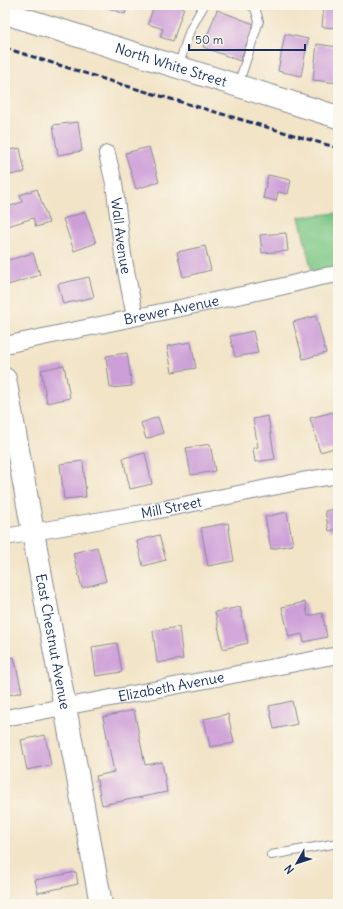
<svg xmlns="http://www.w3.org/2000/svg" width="343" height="909" font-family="Delius,sans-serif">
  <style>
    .green { fill: #7cc784; stroke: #4c7b71 }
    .building { fill: #cd9fd8 }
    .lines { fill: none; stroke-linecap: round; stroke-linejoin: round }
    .lane-casing { stroke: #868a92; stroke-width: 10 }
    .street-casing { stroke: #868a92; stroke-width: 18 }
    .secondary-casing { stroke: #868a92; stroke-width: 24 }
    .lane { stroke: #fff; stroke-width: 8 }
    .street { stroke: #fff; stroke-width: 16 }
    .secondary { stroke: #fff; stroke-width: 22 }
    .rail { stroke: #1b2f5e; stroke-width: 3; stroke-dasharray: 6 3; stroke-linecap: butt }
    .labels { text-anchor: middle; stroke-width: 4; stroke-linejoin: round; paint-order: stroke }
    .street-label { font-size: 14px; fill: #1b2f5e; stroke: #fbf7ec }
  </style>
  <rect width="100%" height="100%" fill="#fbf7ec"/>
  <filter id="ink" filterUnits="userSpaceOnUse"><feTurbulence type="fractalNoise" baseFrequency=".025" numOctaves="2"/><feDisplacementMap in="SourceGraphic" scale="8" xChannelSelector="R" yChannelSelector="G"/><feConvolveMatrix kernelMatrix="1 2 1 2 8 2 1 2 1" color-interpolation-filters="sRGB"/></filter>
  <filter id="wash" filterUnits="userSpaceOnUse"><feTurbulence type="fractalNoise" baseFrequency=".012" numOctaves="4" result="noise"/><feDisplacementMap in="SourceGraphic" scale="16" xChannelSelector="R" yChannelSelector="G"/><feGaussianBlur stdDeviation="0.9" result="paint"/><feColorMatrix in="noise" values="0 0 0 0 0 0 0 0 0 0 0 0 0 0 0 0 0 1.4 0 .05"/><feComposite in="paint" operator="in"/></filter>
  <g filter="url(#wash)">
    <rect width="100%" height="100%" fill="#f2e4c7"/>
    <!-- green -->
    <path class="green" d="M338,213V269L312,272L299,217Z"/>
    <g id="blocks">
      <!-- building -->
      <path class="building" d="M100,5H128L125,14Z
        M154,5H179L184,7L173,41L160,37L163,29L148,24Z
        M324,5H338V28L322,27Z
        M217,10L254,24L240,61L203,47Z
        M285,34L308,39L301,76L278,71Z
        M317,44L338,47V83L313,80Z
        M78,122L82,151L58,155L53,125Z
        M7,130L9,143L5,144V131Z
        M149,147L159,182L136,189L125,153Z
        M20,148L25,172L5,176V151Z
        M268,175L291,180L288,194L278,192L276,201L263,198Z
        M37,189L49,223L36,227L33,218L5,227V208L22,202L20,195Z
        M85,212L96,243L74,251L63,219Z
        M286,233L288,251L262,253L260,235Z
        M205,246L211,270L183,277L177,252Z
        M33,253L40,275L8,285L5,275V261Z
        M89,277L94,297L63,304L58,284Z
        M316,316L326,353L303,359L293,322Z
        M253,331L258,353L235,357L230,336Z
        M191,342L196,368L172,372L167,346Z
        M127,353L132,386L110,388L106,356Z
        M64,365L70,398L47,403L41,370Z
        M333,412L338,429V447L320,452L310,418Z
        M268,416L275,459L255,462L253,448L258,447L253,419Z
        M158,417L163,433L146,439L141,423Z
        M210,444L215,471L191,475L186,448Z
        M145,453L152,484L130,489L123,458Z
        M83,461L86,497L64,499L60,464Z
        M338,508V529L329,531L325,511Z
        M287,512L293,545L271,549L265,517Z
        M228,523L234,561L208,566L201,528Z
        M159,535L166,560L143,566L137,541Z
        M97,547L106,581L82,588L73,553Z
        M305,602L308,616L322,613L327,637L304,642L302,634L289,637L282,607Z
        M240,607L248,643L223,649L215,612Z
        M179,627L183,659L157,663L153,631Z
        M117,643L122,672L96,676L92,647Z
        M14,657L22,692L5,696V659Z
        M292,701L297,724L274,729L269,706Z
        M134,710L145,765L162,762L167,792L102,805L96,776L114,772L103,717Z
        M228,714L234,743L210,747L204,719Z
        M45,735L51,765L27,770L21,740Z
        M76,872L78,884L38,893L35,880Z"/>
    </g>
  </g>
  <g filter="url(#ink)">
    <use href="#blocks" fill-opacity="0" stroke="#868a92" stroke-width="1"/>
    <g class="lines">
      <!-- lane casing -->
      <g class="lane-casing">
        <path id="lane" d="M178,67L190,30L204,5
          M238,85L259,21L255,8L250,5
          M271,855L338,843"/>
      </g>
      <!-- street casing -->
      <g class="street-casing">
        <g id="street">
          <path id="s1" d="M107,154L114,183L123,255L135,317"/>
          <path id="s2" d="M5,345L280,287L320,277L338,274"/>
          <path id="s3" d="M5,537L154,511L302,481L338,475"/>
          <path id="s4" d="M5,718L338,655"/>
        </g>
      </g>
      <!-- secondary casing -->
      <g class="secondary-casing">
        <g id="secondary">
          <path id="s5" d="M5,13L338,117"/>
          <path id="s6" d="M5,379L101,904"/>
        </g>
      </g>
      <!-- lane -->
      <use href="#lane" class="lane"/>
      <!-- street -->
      <use href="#street" class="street"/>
      <!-- secondary -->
      <use href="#secondary" class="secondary"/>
      <!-- rail -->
      <path class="rail" d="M5,48L113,82L338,148"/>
    </g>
  </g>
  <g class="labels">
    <!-- street labels -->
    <g class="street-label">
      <text dy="5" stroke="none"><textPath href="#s5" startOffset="174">North White Street</textPath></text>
      <text dy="5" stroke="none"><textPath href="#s1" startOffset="83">Wall Avenue</textPath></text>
      <text dy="5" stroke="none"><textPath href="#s2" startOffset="170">Brewer Avenue</textPath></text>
      <text dy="5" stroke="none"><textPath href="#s3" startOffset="169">Mill Street</textPath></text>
      <text dy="5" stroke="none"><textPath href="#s6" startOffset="267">East Chestnut Avenue</textPath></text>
      <text dy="5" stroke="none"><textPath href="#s4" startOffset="169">Elizabeth Avenue</textPath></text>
    </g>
  </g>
  <!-- margin -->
  <rect width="343" height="909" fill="none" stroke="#fbf7ec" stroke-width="20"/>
  <!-- north arrow -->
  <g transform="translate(297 863) rotate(231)" stroke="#fbf7ec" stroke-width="3" paint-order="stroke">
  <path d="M0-3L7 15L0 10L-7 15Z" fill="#1b2f5e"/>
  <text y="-6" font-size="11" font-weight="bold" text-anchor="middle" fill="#1b2f5e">N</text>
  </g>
  <!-- scale -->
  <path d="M189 44v6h116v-6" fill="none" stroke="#1b2f5e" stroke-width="2"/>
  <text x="195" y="44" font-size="12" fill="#1b2f5e" stroke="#fbf7ec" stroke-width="3" paint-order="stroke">50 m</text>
</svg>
